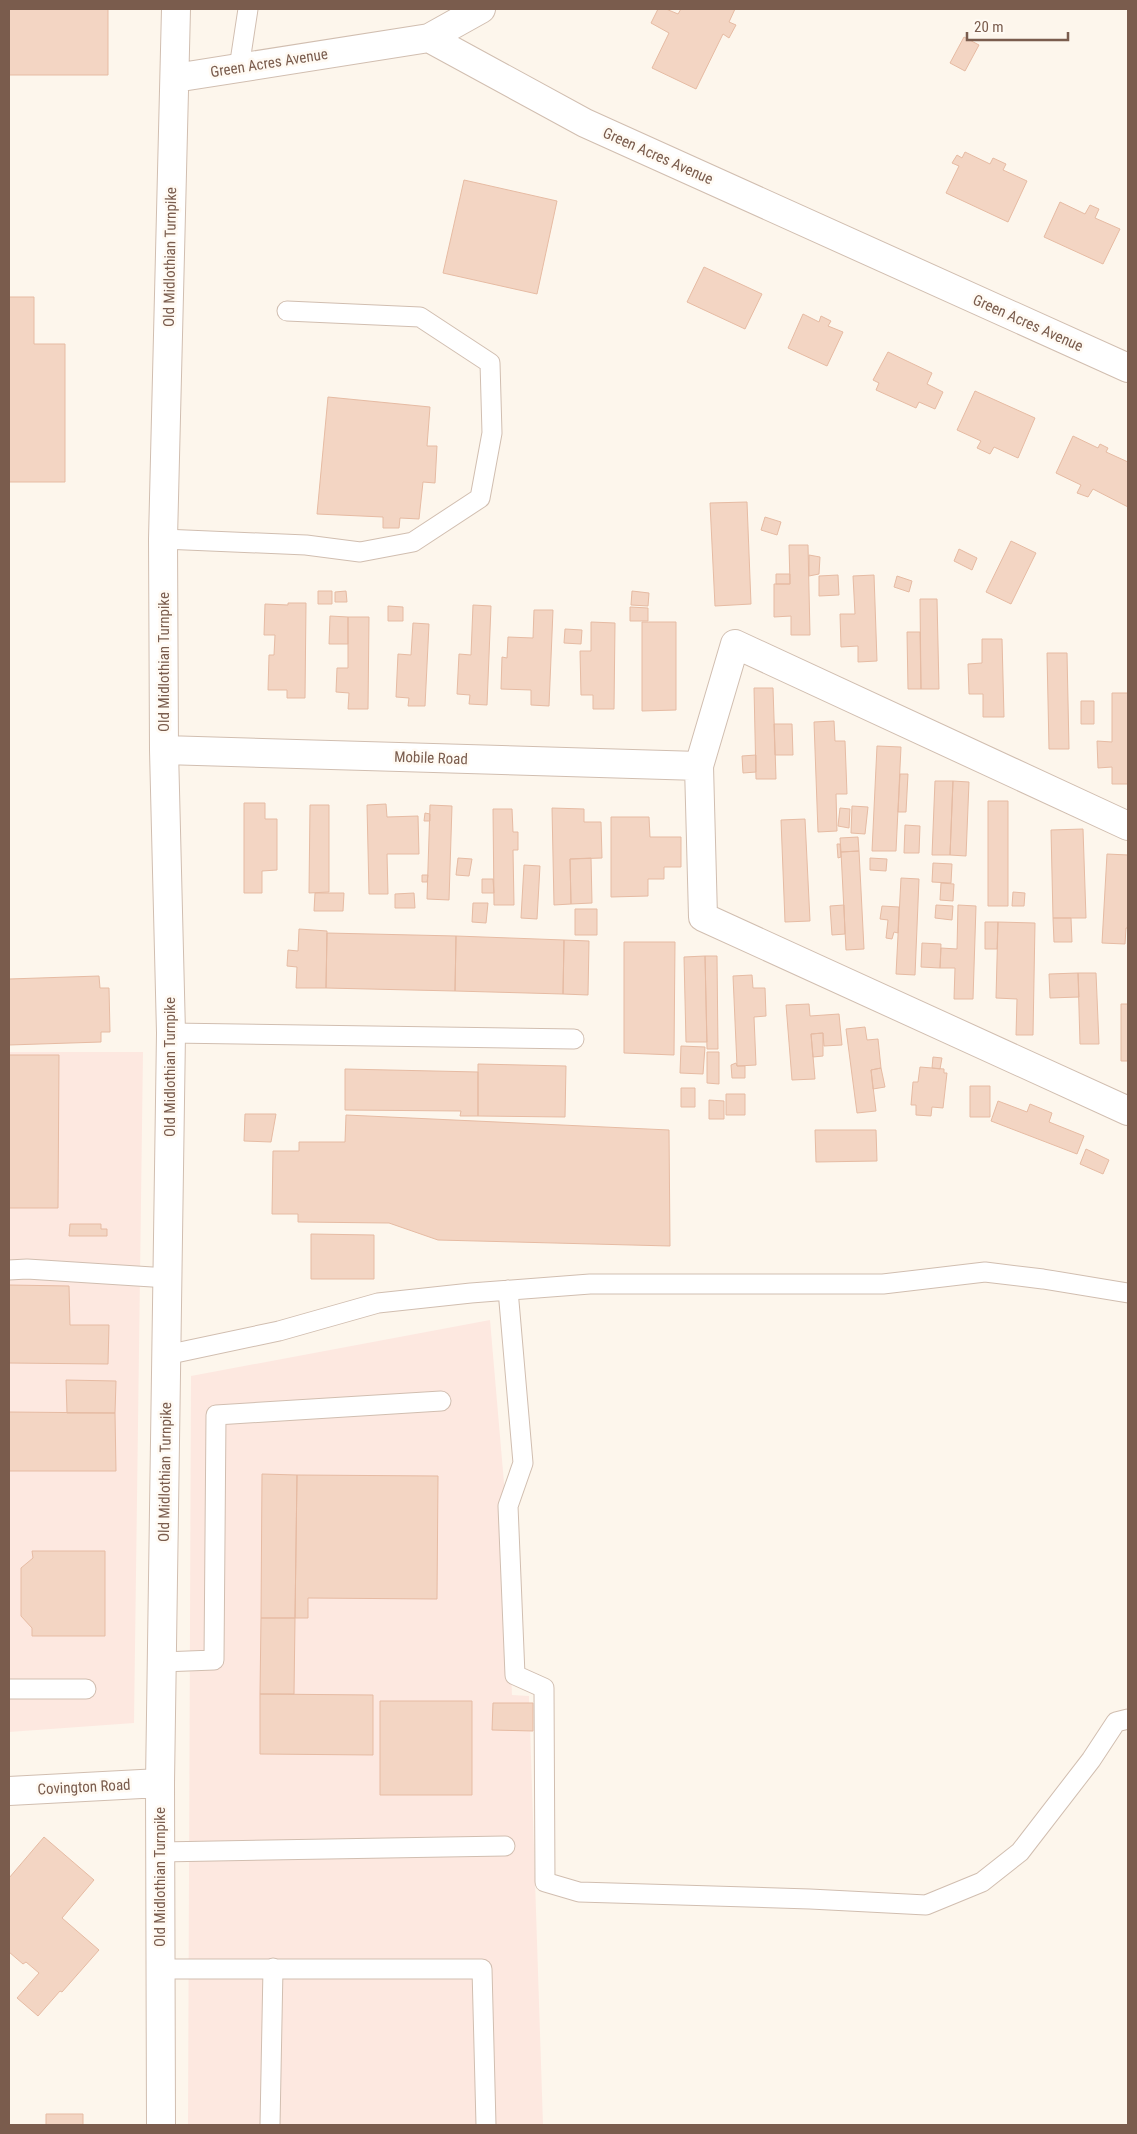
<svg xmlns="http://www.w3.org/2000/svg" width="1137" height="2134" font-family="'Roboto Condensed',sans-serif">
  <style>
    .commercial { fill: #fde8e0 }
    .building { fill: #f3d5c3; stroke: #e6bba3 }
    .lines { fill: none; stroke-linecap: round; stroke-linejoin: round }
    .lane-casing { stroke: #d1beb0; stroke-width: 21 }
    .street-casing { stroke: #d1beb0; stroke-width: 30 }
    .lane { stroke: #fff; stroke-width: 19 }
    .street { stroke: #fff; stroke-width: 28 }
    .labels { text-anchor: middle; stroke-width: 5; stroke-linejoin: round; paint-order: stroke }
    .street-label { font-size: 15px; fill: #7a5c4d; stroke: #fffaf3 }
  </style>
  <rect width="100%" height="100%" fill="#fdf6ec"/>
  <!-- commercial -->
  <path class="commercial" d="M9,1052H143L134,1723L9,1732Z
    M490,1320L504,1483L512,1695L529,1696L543,2125H188L191,1376Z"/>
  <!-- building -->
  <path class="building" d="M9,9H108V75H9Z
    M658,9H666L678,14L681,9H735L729,22L736,25L729,38L723,34L696,89L652,68L669,33L651,23Z
    M964,37L979,45L965,71L950,63Z
    M965,152L990,164L993,158L1006,164L1003,170L1027,181L1008,222L946,193L959,166L952,163L957,155L962,158Z
    M464,180L557,201L537,294L443,273Z
    M1060,202L1085,214L1090,205L1099,209L1095,218L1120,229L1103,264L1044,237Z
    M704,267L762,294L745,329L687,302Z
    M9,297H34V344H65V482H9Z
    M803,314L819,322L821,316L831,321L828,326L843,332L827,366L788,348Z
    M888,352L932,373L927,384L943,392L935,409L919,402L916,408L876,390L879,383L873,380Z
    M975,391L1035,418L1018,458L994,447L990,454L977,448L981,441L957,430Z
    M328,397L430,407L427,446H437L435,483L423,482L419,519L400,518L399,528H383V517L317,514Z
    M1073,436L1098,448L1100,444L1108,448L1106,452L1128,462V507L1093,489L1088,497L1077,493L1081,485L1056,473Z
    M747,502L751,604L715,606L710,503Z
    M765,517L781,522L777,535L761,530Z
    M1011,541L1036,553L1011,604L986,592Z
    M789,545H808L810,635H791V616L774,617V584H790Z
    M959,549L977,558L972,570L954,561Z
    M809,555L820,557L819,574L809,576Z
    M776,574H790V584H776Z
    M838,575L839,595L819,596V576Z
    M874,575L877,661L858,662V646L841,647L840,614H855L853,576Z
    M897,576L912,581L909,592L894,587Z
    M318,591H332V604H318Z
    M346,591L347,602H335V592Z
    M632,591L649,593L648,606L631,605Z
    M920,599H937L939,689H921Z
    M288,603H306L305,698H287V690H268L269,655H274L275,635H264L265,604L288,605Z
    M473,605L491,606L487,705L469,704L470,695L457,694L459,654L471,655Z
    M388,606L403,607V621H388Z
    M630,607L648,608V621H630Z
    M534,610H553L549,706L531,705V690L501,689L502,657L507,658L508,637L533,638Z
    M330,616L348,617V644H329Z
    M348,617H369L368,709H348L349,693L336,692L337,668H348Z
    M591,622L615,623L614,709H593V695H581L580,651H591Z
    M642,622H676V710L642,711Z
    M413,623L429,624L425,706H408L409,698L396,697L398,654L411,655Z
    M565,629L582,630L581,644L564,643Z
    M907,632H920L921,689H908Z
    M982,639H1002L1004,717H983V694H969L968,664L982,663Z
    M1047,653H1067L1069,749H1049Z
    M754,688H773L776,779H756Z
    M1112,693H1128V784H1112V767L1098,768L1097,741L1112,742Z
    M1081,701H1094V724H1081Z
    M834,721L835,741H845L847,794H836L837,831L818,832L814,722Z
    M774,724H792L793,755H775Z
    M877,746L901,747L896,851H872Z
    M756,755V772L743,773L742,756Z
    M900,774H908L906,812H898Z
    M935,781H953L950,855H932Z
    M953,781L969,782L966,856L950,855Z
    M988,801H1008V906H988Z
    M244,803H265V819H277V870L262,871V893H244Z
    M386,804L387,817L418,816L419,854H387L388,894H369L367,805Z
    M310,805H329V892L309,893Z
    M430,805L452,806L449,900L427,899Z
    M852,806L868,807L865,834L851,833Z
    M552,808L584,809V822H601L602,858L570,859L571,904L554,905Z
    M840,808L850,809L849,828L838,826Z
    M493,809H512L513,832H518V850H513L514,905H494Z
    M425,813L430,814V821H424Z
    M611,817H649L650,837H681V867H664V879H648V896L611,897Z
    M805,819L810,921L785,922L781,820Z
    M905,825L920,826L919,853H904Z
    M1083,829L1086,918H1053L1051,830Z
    M858,837L859,851L841,852L840,838Z
    M837,844H840L841,857L838,858Z
    M859,851L864,949L846,950L841,852Z
    M1107,854L1128,855V928H1126L1125,944L1102,943Z
    M458,858L472,859L469,876L456,875Z
    M591,858L592,903L571,904L570,859Z
    M870,858L887,859L886,871L870,870Z
    M933,863L952,864L951,883L932,882Z
    M524,865L540,866L537,919L521,918Z
    M422,875H428L427,882H422Z
    M901,878L919,879L915,975L896,974Z
    M482,879H493L494,893H482Z
    M941,883L954,884L953,901L940,900Z
    M1013,892L1025,893L1024,906H1012Z
    M315,893H344L343,911H314Z
    M414,893L415,908H395V894Z
    M473,903H488L486,923L472,922Z
    M844,905L845,934L832,935L830,906Z
    M936,905L953,906L952,920L935,918Z
    M958,905L976,906L973,999H954L955,968H940L941,948L957,949Z
    M882,906L899,907L898,933L894,932L892,939L886,938L888,920L880,919Z
    M575,909H597V935H575Z
    M1053,918H1071L1072,942H1054Z
    M985,922H998L997,949H985Z
    M998,922L1035,923L1033,1035H1016L1017,999L996,998Z
    M299,929L327,931L326,988H296L297,967L287,966L288,950L298,951Z
    M327,933L456,936L455,991L326,988Z
    M456,936L564,940L563,994L455,991Z
    M564,940L589,941L588,995L563,994Z
    M624,942H675L674,1055L624,1053Z
    M922,943L941,944L940,968L921,967Z
    M705,956H717L718,1049H707Z
    M705,956L707,1042H686L684,957Z
    M1078,973L1079,997L1050,998L1049,974Z
    M1078,973H1096L1099,1044H1080Z
    M752,975L753,988H765L766,1016L754,1017L756,1065L737,1066L733,976Z
    M99,976L100,988H109L110,1032H101V1042L9,1045V979Z
    M809,1004L810,1016L839,1014L842,1045L824,1046L823,1033L811,1034L815,1079L792,1080L786,1005Z
    M1121,1004H1128V1061H1121Z
    M865,1027L867,1040L878,1039L881,1068L871,1070L876,1111L857,1113L846,1029Z
    M823,1033V1056L813,1057L811,1034Z
    M681,1046L705,1047L703,1074L680,1073Z
    M707,1052H719V1084L707,1083Z
    M9,1055H59L58,1208H9Z
    M933,1057L942,1058L940,1069L932,1068Z
    M736,1063L737,1066H745V1078H732L731,1065Z
    M478,1064L566,1066L565,1117L478,1116Z
    M920,1067L944,1069V1073H947L943,1108L932,1107L931,1116L916,1115V1105H911L913,1082H918Z
    M881,1068L885,1087L873,1089L871,1070Z
    M345,1069L478,1072V1116H460L461,1111L345,1110Z
    M970,1086H990V1117H970Z
    M681,1088H695V1107H681Z
    M726,1094H745V1115H726Z
    M709,1100L724,1101V1119H709Z
    M998,1101L1027,1112L1030,1104L1052,1113L1049,1122L1084,1136L1077,1154L991,1121Z
    M245,1114H276L271,1142L244,1141Z
    M346,1115L669,1130L670,1246L438,1240L389,1223L298,1222V1214H272L273,1151H299V1142H345Z
    M815,1130H876L877,1161L816,1162Z
    M1086,1149L1109,1160L1103,1174L1080,1164Z
    M70,1224H101V1229H107V1236H69Z
    M311,1234L374,1235V1279H311Z
    M9,1285L69,1286L70,1325H109L108,1364L9,1363Z
    M66,1380L116,1381L115,1413H67Z
    M9,1412L115,1413L116,1471H9Z
    M262,1474L297,1475L295,1618H261Z
    M297,1475L438,1476L437,1599L308,1598V1618H295Z
    M32,1551H105V1636H32V1628L21,1616V1568L33,1558Z
    M261,1618H295L294,1694H260Z
    M260,1694L373,1695V1755L260,1754Z
    M380,1701H472V1795H380Z
    M493,1703H533V1731L492,1730Z
    M44,1837L94,1880L62,1918L99,1950L62,1992L60,1991L38,2016L17,1998L39,1973L26,1962L23,1964L9,1952V1878Z
    M46,2114H83V2125H46Z"/>
  <g class="lines">
    <!-- lane casing -->
    <g class="lane-casing">
      <path id="lane" d="M239,68L248,9
        M163,539L306,545L360,552L413,542L480,498L492,433L490,363L420,317L287,311
        M171,1033L574,1039
        M9,1270L27,1269L168,1278
        M508,1290L523,1463L508,1506L515,1675L544,1688L545,1882L579,1892L810,1899L926,1905L982,1882L1020,1852L1091,1760L1116,1722L1128,1719
        M166,1355L279,1331L378,1303L471,1293L590,1284H883L985,1272L1043,1279L1128,1293
        M162,1662L214,1660L216,1415L441,1401
        M9,1689H86
        M160,1852L505,1846
        M161,1969H482L486,2125
        M270,2125L273,1968"/>
    </g>
    <!-- street casing -->
    <g class="street-casing">
      <path id="street" d="M429,38L481,9
        M175,78L429,38L585,123L1128,368
        M164,750L699,766
        M1128,826L735,644L699,766L703,917L1128,1111
        M9,1791L160,1783
        M161,2125L160,1783L171,1033L164,750L163,539L176,9"/>
    </g>
    <!-- lane -->
    <use href="#lane" class="lane"/>
    <!-- street -->
    <use href="#street" class="street"/>
  </g>
  <g class="labels">
    <!-- street labels -->
    <g class="street-label">
      <text transform="translate(269 63) rotate(-9)" y="5">Green Acres Avenue</text>
      <text transform="translate(658 156) rotate(24)" y="5">Green Acres Avenue</text>
      <text transform="translate(170 257) rotate(-89)" y="5">Old Midlothian Turnpike</text>
      <text transform="translate(1028 323) rotate(24)" y="5">Green Acres Avenue</text>
      <text transform="translate(164 662) rotate(-90)" y="5">Old Midlothian Turnpike</text>
      <text transform="translate(431 758) rotate(2)" y="5">Mobile Road</text>
      <text transform="translate(170 1067) rotate(-90)" y="5">Old Midlothian Turnpike</text>
      <text transform="translate(165 1472) rotate(-89)" y="5">Old Midlothian Turnpike</text>
      <text transform="translate(84 1787) rotate(-3)" y="5">Covington Road</text>
      <text transform="translate(160 1877) rotate(-90)" y="5">Old Midlothian Turnpike</text>
    </g>
  </g>
  <!-- border -->
  <rect width="1137" height="2134" fill="none" stroke="#7a5c4d" stroke-width="20"/>
  <!-- scale -->
  <path d="M967 32v8h101v-8" fill="none" stroke="#7a5c4d" stroke-width="2.5"/>
  <text x="974" y="32" font-size="15" fill="#7a5c4d" stroke="#fffaf3" stroke-width="4" paint-order="stroke">20 m</text>
</svg>
